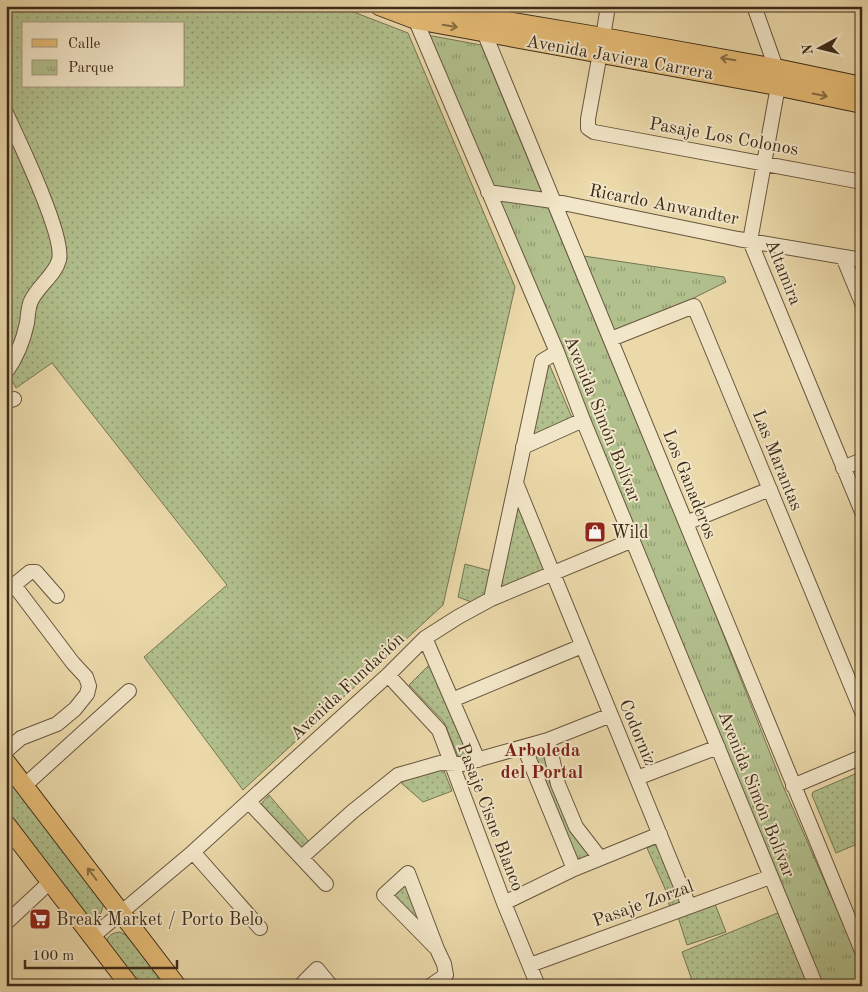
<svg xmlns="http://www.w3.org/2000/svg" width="868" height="992" font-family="'Old Standard TT',serif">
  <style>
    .grass { fill: url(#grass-dots); stroke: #767654; fill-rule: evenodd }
    .park { fill: url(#park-tufts); stroke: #767654 }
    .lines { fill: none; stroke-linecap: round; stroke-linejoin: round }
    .minor-casing { stroke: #68563e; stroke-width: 16 }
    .major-casing { stroke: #3c2b1a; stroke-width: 20 }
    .minor { stroke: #f2e6c8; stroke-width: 14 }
    .major { stroke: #e6bc75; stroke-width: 18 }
    .oneway { stroke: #886c43 }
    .labels { text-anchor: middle; stroke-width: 4; stroke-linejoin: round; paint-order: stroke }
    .street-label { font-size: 18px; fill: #3c2b1a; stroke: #f2e6c8 }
    .poi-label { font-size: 18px; fill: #3c2b1a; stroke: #f2e6c8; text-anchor: start }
    .neighbourhood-label { font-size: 19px; font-weight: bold; fill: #7a1f14; stroke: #f2e6c8 }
  </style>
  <defs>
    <pattern id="grass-dots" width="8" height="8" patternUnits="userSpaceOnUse" patternTransform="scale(1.25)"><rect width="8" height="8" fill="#b1c08d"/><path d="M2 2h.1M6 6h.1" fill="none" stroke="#919c72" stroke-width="1.8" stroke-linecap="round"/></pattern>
    <pattern id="park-tufts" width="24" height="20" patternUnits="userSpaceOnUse" patternTransform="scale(1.25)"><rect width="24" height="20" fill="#b1c08d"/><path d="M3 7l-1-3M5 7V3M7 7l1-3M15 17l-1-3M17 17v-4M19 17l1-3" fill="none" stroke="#919c72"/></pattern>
  </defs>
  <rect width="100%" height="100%" fill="#ebd9aa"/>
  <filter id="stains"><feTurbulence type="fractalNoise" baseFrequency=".004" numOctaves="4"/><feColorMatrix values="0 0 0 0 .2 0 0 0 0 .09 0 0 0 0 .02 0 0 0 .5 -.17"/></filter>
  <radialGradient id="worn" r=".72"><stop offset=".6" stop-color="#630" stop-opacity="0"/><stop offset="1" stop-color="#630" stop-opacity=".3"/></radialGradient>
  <!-- grass -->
  <path class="grass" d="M6,6H335L341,10L351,11L408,33L515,287L443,605L243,790L144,657L227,585L52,363L16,388L6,369ZM24,24H184V86H24Z
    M550,366L573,420L529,438L545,370Z
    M520,505L545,569L500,588L516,508Z
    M465,564L491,571L489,593L474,603L458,597Z
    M432,662L470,755L460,761L444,722L409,685Z
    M442,766L452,791L423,802L398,780Z
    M6,771L104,903L101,913L95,917L82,916L6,817Z
    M862,771V842L836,853L812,795L813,792Z
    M269,795L311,844L303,850L260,805Z
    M654,845L659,848L680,900V904L670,908L666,891L647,848Z
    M405,883L427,934L391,896Z
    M715,904L726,932L687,945L678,917Z
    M780,912L811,986H694L682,952Z
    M120,932L129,937L167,986H135L106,945C107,936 111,933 120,932Z"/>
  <!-- park -->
  <path class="park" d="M427,35L481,45L705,588L783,786L862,967V986H823Z
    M577,255L724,277L726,282L611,339Z
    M546,746L592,856L575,861L531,749Z"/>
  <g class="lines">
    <!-- minor casing -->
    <g class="minor-casing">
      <path id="minor" d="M754,6L776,68L778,86L750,241L862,512
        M413,14L557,352L583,420L816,986
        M484,32L862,951
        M603,37L608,6
        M600,53L588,119V128L594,132L862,182
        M6,113C18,139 65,236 59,260C55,275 38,286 31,301C28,307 28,316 27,323C23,342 17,357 6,372
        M488,192L553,201L738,239L862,260
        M843,257L862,303
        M611,339L694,306L862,712
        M6,402L14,399
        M523,447L583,420
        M843,468L862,460
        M516,483L689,906
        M686,523L770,489
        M8,590L30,572H36L57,596
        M491,599L542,361L557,352
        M425,638L478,760
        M388,675L439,730L504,903L538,986
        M452,700L582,646
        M548,740L558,784L576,827L600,858
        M524,747L574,869
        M6,751L21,738L57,724L75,709L87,694L89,686L86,677L73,663L14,585
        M637,778L718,747
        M24,786L129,691
        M793,786L862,757
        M249,802L326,884
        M193,852L260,928
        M302,857L352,812L398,775L440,763L462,764L548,740L611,715
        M504,903L574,869L660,834
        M6,923L51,881
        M92,937L193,852L388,675L425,638L458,617L491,599L633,540
        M530,965L770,877
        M306,986L304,982L317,969L331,986
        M430,986L446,975L444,964L437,949L384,895L408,873L437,949"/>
    </g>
    <!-- major casing -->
    <g class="major-casing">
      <path id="major" d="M379,6L416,20L766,84L862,104
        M418,6L603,37L776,68L862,86
        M6,762L177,986
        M6,824L130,986"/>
    </g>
    <!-- minor -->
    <use href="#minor" class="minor"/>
    <!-- major -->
    <use href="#major" class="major"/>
  </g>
  <!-- one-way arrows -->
  <defs><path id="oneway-shaft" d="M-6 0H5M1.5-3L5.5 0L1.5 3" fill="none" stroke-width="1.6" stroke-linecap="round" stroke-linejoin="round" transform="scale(1.25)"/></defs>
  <g class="oneway">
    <use href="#oneway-shaft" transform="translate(450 26) rotate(10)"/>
    <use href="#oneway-shaft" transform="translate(728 59) rotate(-170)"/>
    <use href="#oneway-shaft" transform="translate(820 95) rotate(12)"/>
    <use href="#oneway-shaft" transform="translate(92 874) rotate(-127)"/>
  </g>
  <!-- icons -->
  <defs>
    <g id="shop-square" transform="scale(1.125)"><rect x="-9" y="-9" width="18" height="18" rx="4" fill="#8f2418" stroke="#f2e6c8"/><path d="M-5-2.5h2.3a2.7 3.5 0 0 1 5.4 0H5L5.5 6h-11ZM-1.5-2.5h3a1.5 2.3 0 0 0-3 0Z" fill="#fff"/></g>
    <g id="supermarket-square" transform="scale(1.125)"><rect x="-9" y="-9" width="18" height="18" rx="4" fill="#8f2418" stroke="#f2e6c8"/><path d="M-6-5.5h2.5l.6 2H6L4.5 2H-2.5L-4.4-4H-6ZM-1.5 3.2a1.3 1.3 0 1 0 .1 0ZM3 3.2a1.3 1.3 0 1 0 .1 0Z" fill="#fff"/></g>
  </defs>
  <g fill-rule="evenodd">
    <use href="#shop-square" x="595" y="532"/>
    <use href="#supermarket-square" x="40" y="919"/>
  </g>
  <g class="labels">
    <!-- street labels -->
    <g class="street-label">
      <text transform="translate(620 57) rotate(10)" y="6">Avenida Javiera Carrera</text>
      <text transform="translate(724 136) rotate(10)" y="6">Pasaje Los Colonos</text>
      <text transform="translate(664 204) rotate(11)" y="6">Ricardo Anwandter</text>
      <text transform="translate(784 272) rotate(68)" y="6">Altamira</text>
      <text transform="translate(603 419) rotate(68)" y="6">Avenida Simón Bolívar</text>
      <text transform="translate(778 460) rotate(68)" y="6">Las Marantas</text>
      <text transform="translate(690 484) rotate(68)" y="6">Los Ganaderos</text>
      <text transform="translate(347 686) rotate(-43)" y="6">Avenida Fundación</text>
      <text transform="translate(638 732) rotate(67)" y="6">Codorniz</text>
      <text transform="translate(757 794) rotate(68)" y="6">Avenida Simón Bolívar</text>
      <text transform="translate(491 817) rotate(69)" y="6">Pasaje Cisne Blanco</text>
      <text transform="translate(643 903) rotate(-20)" y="6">Pasaje Zorzal</text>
    </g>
    <!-- poi labels -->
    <g class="poi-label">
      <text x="611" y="538">Wild</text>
      <text x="56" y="925">Break Market / Porto Belo</text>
    </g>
    <!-- neighbourhood labels -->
    <g class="neighbourhood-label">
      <text x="542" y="756">Arboleda<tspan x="542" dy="22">del Portal</tspan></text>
    </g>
  </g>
  <!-- margin -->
  <rect width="868" height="992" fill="none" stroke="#ebd9aa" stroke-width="25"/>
  <rect x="8" y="8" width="853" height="977" fill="none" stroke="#3c2b1a" stroke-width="2.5"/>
  <rect x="12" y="12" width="843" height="967" fill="none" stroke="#3c2b1a"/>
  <!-- legend -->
  <rect x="22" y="22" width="162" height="65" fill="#f2e6c8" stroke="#a99b82"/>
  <rect x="32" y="39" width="25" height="8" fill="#e6bc75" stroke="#a99b82"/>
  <text x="68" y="48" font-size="15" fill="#3c2b1a">Calle</text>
  <rect x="32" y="60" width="25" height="15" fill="url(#park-tufts)" stroke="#a99b82"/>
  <text x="68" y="72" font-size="15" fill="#3c2b1a">Parque</text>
  <!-- north arrow -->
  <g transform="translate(820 48) rotate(263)" stroke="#f2e6c8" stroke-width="4" paint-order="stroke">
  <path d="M0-4L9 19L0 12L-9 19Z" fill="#3c2b1a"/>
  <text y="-8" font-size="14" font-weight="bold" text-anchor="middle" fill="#3c2b1a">N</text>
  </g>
  <!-- scale -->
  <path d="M25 960v8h152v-8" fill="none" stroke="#3c2b1a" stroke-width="2.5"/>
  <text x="32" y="960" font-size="15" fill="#3c2b1a" stroke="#f2e6c8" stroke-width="4" paint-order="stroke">100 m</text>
  <rect width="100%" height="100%" filter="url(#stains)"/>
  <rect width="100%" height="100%" fill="url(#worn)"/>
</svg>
